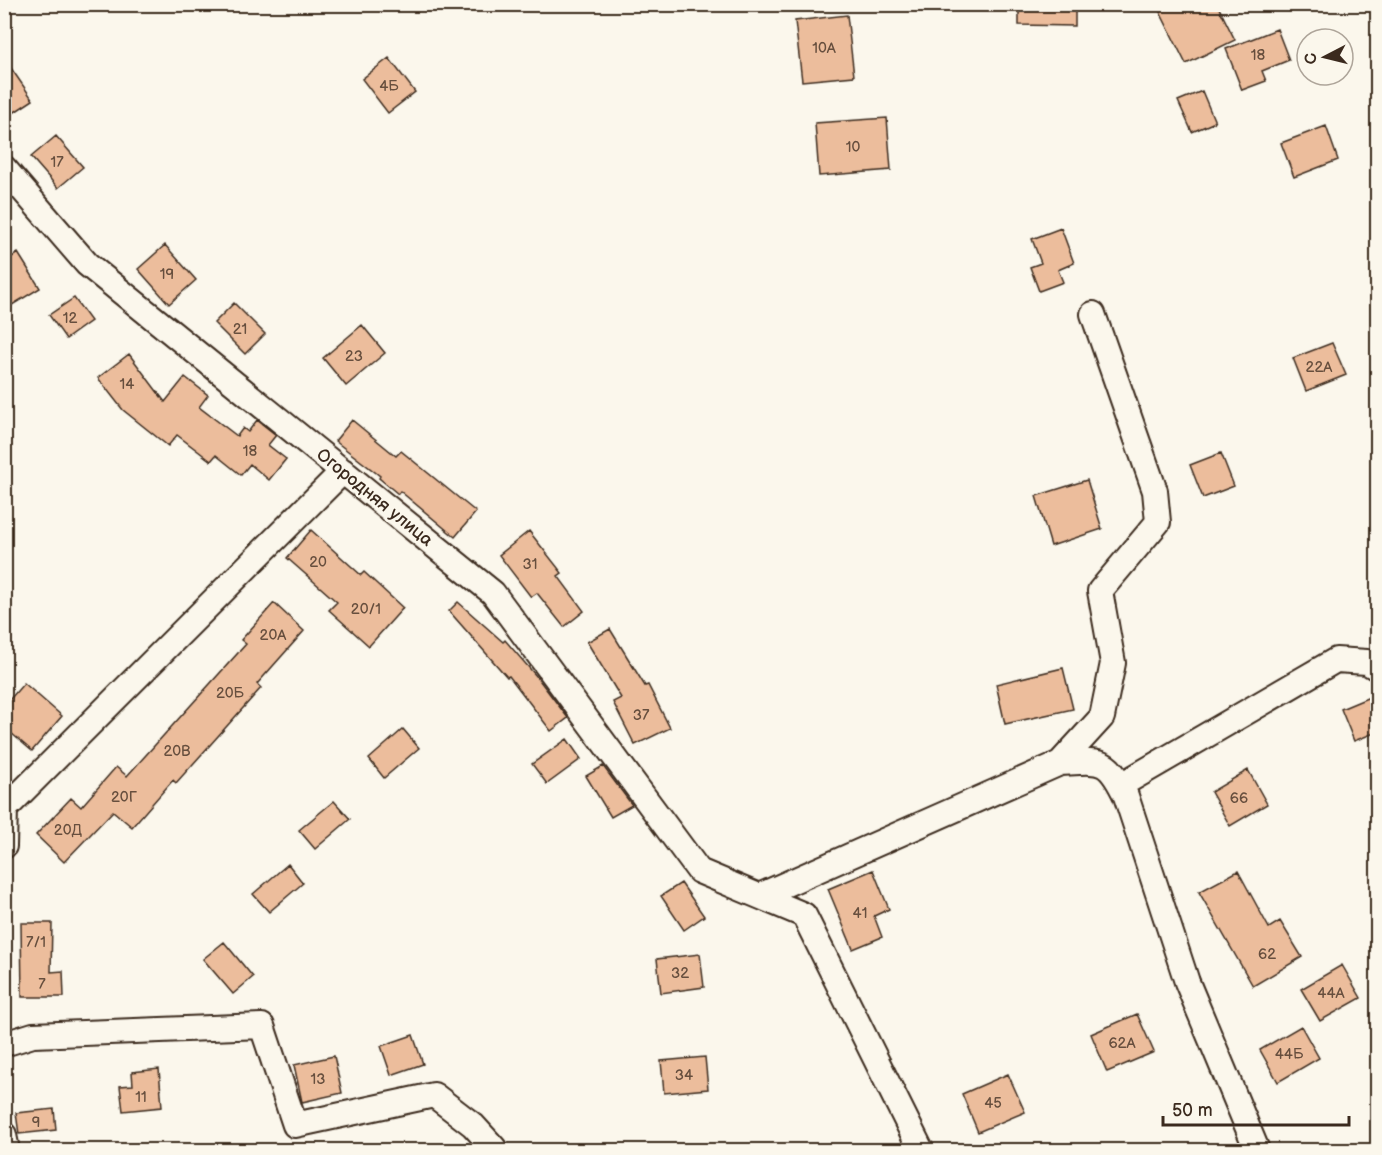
<svg xmlns="http://www.w3.org/2000/svg" width="1382" height="1155" font-family="'Balsamiq Sans',sans-serif">
  <style>
    .building { fill: #ecbd9c; stroke: #3b2a1e; stroke-width: 1.5 }
    .lines { fill: none; stroke-linecap: round; stroke-linejoin: round }
    .minor-casing { stroke: #3b2a1e; stroke-width: 28 }
    .minor { stroke: #fbf7ec; stroke-width: 24 }
    .labels { text-anchor: middle; stroke-width: 5; stroke-linejoin: round; paint-order: stroke }
    .number-label { font-size: 15px; fill: #674f3e }
    .street-label { font-size: 18px; fill: #3b2a1e; stroke: #fbf7ec }
  </style>
  <rect width="100%" height="100%" fill="#fbf7ec"/>
  <filter id="ink" filterUnits="userSpaceOnUse"><feTurbulence type="fractalNoise" baseFrequency=".0167" numOctaves="2"/><feDisplacementMap in="SourceGraphic" scale="12" xChannelSelector="R" yChannelSelector="G"/><feConvolveMatrix kernelMatrix="1 2 1 2 8 2 1 2 1" color-interpolation-filters="sRGB"/></filter>
  <g filter="url(#ink)">
    <!-- building -->
    <path class="building" d="M1019,4H1075V26L1019,25Z
      M1156,4H1217L1235,40L1186,64Z
      M847,15L854,76L802,81L795,21Z
      M1277,29L1289,60L1262,71L1266,81L1242,90L1226,49Z
      M4,58L33,100L4,119Z
      M389,58L415,92L388,113L362,79Z
      M1202,91L1215,122L1192,132L1178,101Z
      M887,118L891,170L819,176L815,123Z
      M1326,126L1338,160L1294,177L1281,143Z
      M56,136L83,167L58,188L31,157Z
      M1061,228L1074,263L1058,270L1063,282L1039,291L1030,267L1041,263L1032,239Z
      M165,245L196,280L169,304L138,269Z
      M18,253L40,288L4,310V262Z
      M74,298L91,321L66,339L49,315Z
      M234,303L265,334L245,354L214,323Z
      M362,325L385,353L346,386L323,358Z
      M1332,343L1346,375L1306,391L1293,358Z
      M129,354L165,402L185,377L208,395L199,407L237,436L243,428L248,432L257,420L276,435L268,445L286,459L269,480L250,464L241,475L216,455L211,461L177,435L168,446L123,410L98,378Z
      M352,420L396,456L401,451L476,512L455,537L400,491L398,494L379,478L380,476L335,441Z
      M1221,453L1234,486L1203,498L1190,465Z
      M1087,480L1102,529L1051,546L1036,496Z
      M311,530L361,575L364,572L403,608L369,646L329,610L337,602L287,558Z
      M529,531L562,573L558,576L584,611L564,627L537,593L531,597L499,555Z
      M458,602L503,642L505,640L537,677L568,718L551,731L509,676L507,677L449,611Z
      M274,603L304,631L257,684L261,688L176,783L173,780L132,827L113,811L64,862L36,835L71,798L81,807L116,767L127,776L246,644L241,640Z
      M610,629L645,686L648,685L670,728L635,745L613,702L621,698L587,642Z
      M1063,668L1073,709L1005,724L996,684Z
      M24,683L62,716L32,751L4,727V706Z
      M1372,696L1377,710V732L1354,741L1341,709Z
      M403,729L419,748L384,778L369,759Z
      M567,739L581,759L547,784L532,764Z
      M603,766L632,805L611,817L586,776Z
      M1248,770L1267,804L1230,826L1211,792Z
      M334,801L350,819L315,849L299,830Z
      M288,864L303,883L269,912L253,894Z
      M873,870L889,909L874,916L882,937L853,949L828,889Z
      M1238,871L1269,928L1280,921L1302,957L1253,986L1199,892Z
      M681,883L704,916L684,930L661,896Z
      M21,923H52L51,972L63,971L64,997H22Z
      M224,942L253,977L233,994L203,959Z
      M700,954L704,987L661,993L657,959Z
      M1342,965L1361,998L1320,1021L1301,989Z
      M1137,1014L1154,1052L1107,1072L1091,1034Z
      M1301,1026L1319,1058L1278,1082L1260,1050Z
      M413,1035L423,1064L391,1075L381,1046Z
      M334,1056L342,1093L302,1102L294,1065Z
      M705,1057L708,1089L664,1093L661,1061Z
      M159,1069L162,1107L123,1111L120,1086L133,1085L132,1072Z
      M1008,1074L1025,1112L978,1132L962,1094Z
      M54,1109L56,1130L19,1134L16,1113Z"/>
    <g class="lines">
      <!-- minor casing -->
      <g class="minor-casing">
        <path id="minor" d="M4,168L87,264L493,593L699,871L804,915L921,1150
          M1060,763C1102,761 1107,757 1126,796L1187,982L1257,1150
          M1121,785L1336,660L1367,662L1378,669
          M4,846L5,809L343,471
          M759,896L1060,763L1102,717L1113,663L1100,591L1158,522L1155,491L1093,314
          M4,1044L33,1035L262,1026L295,1125L434,1095L473,1125L494,1148
          M4,1135L7,1150"/>
      </g>
      <!-- minor -->
      <use href="#minor" class="minor"/>
    </g>
  </g>
  <g class="labels">
    <!-- number labels -->
    <g class="number-label">
      <text x="824" y="53">10А</text>
      <text x="1258" y="60">18</text>
      <text x="389" y="91">4Б</text>
      <text x="853" y="152">10</text>
      <text x="57" y="167">17</text>
      <text x="167" y="279">19</text>
      <text x="70" y="323">12</text>
      <text x="240" y="334">21</text>
      <text x="354" y="361">23</text>
      <text x="1319" y="372">22А</text>
      <text x="127" y="389">14</text>
      <text x="250" y="456">18</text>
      <text x="318" y="567">20</text>
      <text x="530" y="569">31</text>
      <text x="366" y="614">20/1</text>
      <text x="273" y="640">20А</text>
      <text x="230" y="698">20Б</text>
      <text x="641" y="720">37</text>
      <text x="177" y="756">20В</text>
      <text x="124" y="802">20Г</text>
      <text x="1239" y="803">66</text>
      <text x="68" y="835">20Д</text>
      <text x="860" y="918">41</text>
      <text x="36" y="947">7/1</text>
      <text x="1267" y="959">62</text>
      <text x="680" y="978">32</text>
      <text x="42" y="989">7</text>
      <text x="1331" y="998">44А</text>
      <text x="1122" y="1048">62А</text>
      <text x="1289" y="1059">44Б</text>
      <text x="684" y="1080">34</text>
      <text x="318" y="1084">13</text>
      <text x="141" y="1102">11</text>
      <text x="993" y="1108">45</text>
      <text x="36" y="1127">9</text>
    </g>
    <!-- street labels -->
    <g class="street-label">
      <text transform="translate(375 497) rotate(39)" y="6">Огородняя улица</text>
    </g>
  </g>
  <!-- margin -->
  <rect width="1382" height="1155" fill="none" stroke="#fbf7ec" stroke-width="24"/>
  <rect x="12" y="12" width="1358" height="1131" fill="none" stroke="#3b2a1e" stroke-width="2" filter="url(#ink)"/>
  <!-- north arrow -->
  <g transform="translate(1325 57) rotate(263)"><circle r="28" fill="#fbf7ec" stroke="#aea59a" stroke-width="1.5"/>
  <path d="M0-4.5L10 22L0 15L-10 22Z" fill="#3b2a1e"/>
  <text y="-9" font-size="16" font-weight="bold" text-anchor="middle" fill="#3b2a1e">С</text>
  </g>
  <!-- scale -->
  <path d="M1163 1116v9h186v-9" fill="none" stroke="#3b2a1e" stroke-width="3"/>
  <text x="1172" y="1116" font-size="18" fill="#3b2a1e" stroke="#fbf7ec" stroke-width="4.5" paint-order="stroke">50 m</text>
</svg>
